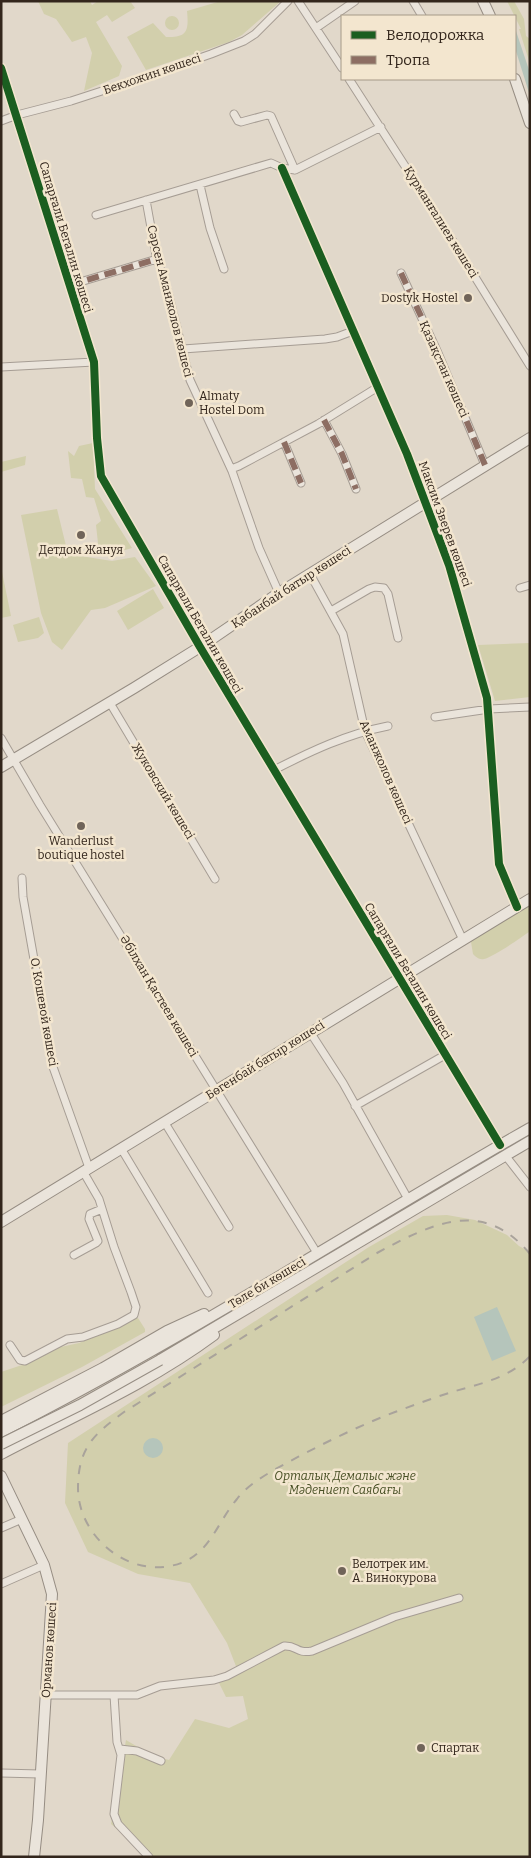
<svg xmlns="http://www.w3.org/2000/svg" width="531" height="1858" font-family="Bitter,serif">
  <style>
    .green { fill: #d2cfac }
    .water { fill: #b5c5bb }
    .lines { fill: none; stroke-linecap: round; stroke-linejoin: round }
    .street-casing { stroke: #a69d94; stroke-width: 9 }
    .secondary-casing { stroke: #968d83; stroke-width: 12 }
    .street { stroke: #eae4db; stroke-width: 7 }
    .secondary { stroke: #eae4db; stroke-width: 10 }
    .rail { stroke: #a9a39b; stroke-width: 2; stroke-dasharray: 9 9; stroke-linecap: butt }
    .secondary-bridge-casing { stroke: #968d83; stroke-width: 12; stroke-linecap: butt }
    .secondary-bridge { stroke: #eae4db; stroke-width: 10 }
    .quiet { stroke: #8d6e63; stroke-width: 6; stroke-dasharray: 12 6; stroke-linecap: butt }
    .cycleway-casing { stroke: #f3e6cf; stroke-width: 11 }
    .cycleway { stroke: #1b5e20; stroke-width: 8 }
    .poi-dot { fill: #706459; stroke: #f3e6cf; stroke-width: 2 }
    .labels { text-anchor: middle; stroke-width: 5; stroke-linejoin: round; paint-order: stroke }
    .street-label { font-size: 12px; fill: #33261c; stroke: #f3e6cf }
    .poi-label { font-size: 12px; fill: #33261c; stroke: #f3e6cf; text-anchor: start }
    .park-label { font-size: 12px; font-style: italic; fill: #474f24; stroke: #f3e6cf }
  </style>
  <rect width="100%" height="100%" fill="#e1d8ca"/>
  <!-- green -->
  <path class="green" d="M38,1H90L92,5L98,1H130L135,8L112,22L107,15L96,22L122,66L119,76L84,91L92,53L86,37L72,42L56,19L44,14Z
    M221,1H281L242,35L229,42L146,70L127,37L153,23L166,37C187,38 189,31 187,11Z
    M507,1H514L524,19L526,36L530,39V64L519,29H521Z
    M165 23a7 7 0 1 1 14 0a7 7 0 1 1-14 0Z
    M93,443L95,489L132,548L115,553L96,547L98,543L96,525L101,521L94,498L86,497L82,479L71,478L68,451L74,456L79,446Z
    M26,456L25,465L1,472V462Z
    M57,509L68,554L112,561L135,557L156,586L105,608L91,610L62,650L52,642L41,613L21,515Z
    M1,567L11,616L1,618Z
    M153,589L164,608L128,630L117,611Z
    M39,617L44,633L38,638L18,642L13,625Z
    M530,643V697L495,701L478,645Z
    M530,903V931C521,938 493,957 484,959C479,960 476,957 473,954L471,942L475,934L495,927Z
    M447,1215L475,1220L507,1235L519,1246L530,1252V1857H152L111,1824L126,1740L153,1756L169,1760L195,1719L229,1728L248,1719L243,1696L226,1697L219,1683L239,1674L227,1643L190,1583L138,1574L88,1552L65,1503L68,1443L369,1247L423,1216Z
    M135,1318H138L145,1329V1332L82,1367L1,1407V1372L22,1365L56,1348L79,1343L101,1334Z"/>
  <!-- water -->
  <path class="water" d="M515,28L530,73V96L515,48Z
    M497,1307L516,1351L492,1361L474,1317Z
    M143 1448a10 10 0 1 1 20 0a10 10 0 1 1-20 0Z"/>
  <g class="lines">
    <!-- street casing -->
    <g class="street-casing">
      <path id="street" d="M298,1L342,68
        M413,1L422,16
        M316,28L355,1
        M1,68L94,362L97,438L101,476L200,647L500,1145
        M349,79L441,222L530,366
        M234,114L238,121L241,122L267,115L271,116L295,170
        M1,121L17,115L71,101L148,76L211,54L244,41L255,34L288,1
        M282,168L407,454L449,565L487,698L499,864L517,907
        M200,185L210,228L224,269
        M146,200L156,255L169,296L190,380L232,471L259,548L279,593
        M96,215L271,163L282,168L295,170L381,127
        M401,273L438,353L485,465
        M70,285L157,259
        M183,349L325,339L337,337L353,331
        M1,367L94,362
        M324,420L342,454L356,489
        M284,442L301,483
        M231,469L239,466L318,424L378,387
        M310,574L343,634L365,731L463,940
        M520,588L530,585
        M331,611L369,589L375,587L384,588L388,594L398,638
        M110,703L215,879
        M435,717L489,709L530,707
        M1,738L40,805L317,1253
        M274,770C311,751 347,734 388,726
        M22,878L23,897L53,1067L88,1165V1170
        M310,1032L343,1083L408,1199
        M355,1106L445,1055
        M165,1123L229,1227
        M122,1150L208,1293
        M505,1155L530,1187
        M74,1255L96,1243L98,1241L89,1219L90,1214L102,1209
        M10,1345L20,1360L25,1361L67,1339L83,1337L118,1324L134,1315L136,1307L131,1292L114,1247L99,1199L84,1173
        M1,1528L22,1519
        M1,1584L44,1565
        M46,1695H137L160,1686L214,1680L227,1676L284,1646C297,1645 296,1654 312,1651L394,1617L459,1598
        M114,1695L117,1742L121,1755L114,1814L118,1824L149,1857
        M120,1749L137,1751L161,1761
        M1,1773L40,1774"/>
    </g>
    <!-- secondary casing -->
    <g class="secondary-casing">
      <path id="secondary" d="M483,1L490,16
        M515,79L530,123
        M1,767L134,688L200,647L279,593L530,438
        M1,1222L530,899
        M160,1360L530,1141
        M1,1421L103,1368L167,1331L204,1314
        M1,1432C183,1340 353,1229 530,1128
        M1,1454C73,1416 148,1384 214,1335
        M1,1476L44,1565L52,1594L38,1820L34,1857"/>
    </g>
    <!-- street -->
    <use href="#street" class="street"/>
    <!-- secondary -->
    <use href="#secondary" class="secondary"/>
    <!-- rail -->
    <path class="rail" d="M530,1254C483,1197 431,1224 377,1253L124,1412C94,1434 78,1448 78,1488C78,1534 124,1575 170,1566C209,1559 215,1525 237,1499C246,1487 259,1479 272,1471C312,1449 353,1428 395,1412C414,1405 433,1398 452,1392C479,1384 510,1378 530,1356"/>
    <!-- secondary-bridge casing -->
    <g class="secondary-bridge-casing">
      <path id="secondary-bridge" d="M1,1444L80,1405L160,1360"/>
    </g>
    <!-- secondary-bridge -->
    <use href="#secondary-bridge" class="secondary-bridge"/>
    <!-- quiet -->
    <path class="quiet" d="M401,273L438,353L485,465
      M70,285L157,259
      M324,420L342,454L356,489
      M284,442L301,483"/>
    <!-- cycleway casing -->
    <g class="cycleway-casing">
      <path id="cycleway" d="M1,68L94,362L97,438L101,476L200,647L500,1145
        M282,168L407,454L449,565L487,698L499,864L517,907"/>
    </g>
    <!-- cycleway -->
    <use href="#cycleway" class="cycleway"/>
  </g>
  <!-- markers -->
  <g class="poi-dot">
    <circle cx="468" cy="298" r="5"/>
    <circle cx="189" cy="403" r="5"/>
    <circle cx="81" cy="535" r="5"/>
    <circle cx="81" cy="826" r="5"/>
    <circle cx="342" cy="1571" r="5"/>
    <circle cx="421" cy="1748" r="5"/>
  </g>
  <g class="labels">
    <!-- street labels -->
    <g class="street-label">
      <text transform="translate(152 74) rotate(-19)" y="4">Бекхожин көшесі</text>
      <text transform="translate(441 222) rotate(58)" y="4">Қурманғалиев көшесі</text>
      <text transform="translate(66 237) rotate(73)" y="4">Сапарғали Бегалин көшесі</text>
      <text transform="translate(170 301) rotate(76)" y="4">Сәрсен Аманжолов көшесі</text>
      <text transform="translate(444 369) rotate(66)" y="4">Қазақстан көшесі</text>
      <text transform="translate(445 524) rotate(70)" y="4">Максим Зверев көшесі</text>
      <text transform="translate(291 587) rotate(-33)" y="4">Қабанбай батыр көшесі</text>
      <text transform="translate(200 624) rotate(60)" y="4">Сапарғали Бегалин көшесі</text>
      <text transform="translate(386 772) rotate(66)" y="4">Аманжолов көшесі</text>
      <text transform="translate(163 791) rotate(59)" y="4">Жуковский көшесі</text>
      <text transform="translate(408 971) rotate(59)" y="4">Сапарғали Бегалин көшесі</text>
      <text transform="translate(159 996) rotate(59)" y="4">Әбілхан Қастеев көшесі</text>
      <text transform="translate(44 1012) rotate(80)" y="4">О. Кошевой көшесі</text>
      <text transform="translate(265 1060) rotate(-32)" y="4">Бөгенбай батыр көшесі</text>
      <text transform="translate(267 1283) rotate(-31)" y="4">Төле би көшесі</text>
      <text transform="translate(49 1650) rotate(-86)" y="4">Орманов көшесі</text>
    </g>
    <!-- poi labels -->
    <g class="poi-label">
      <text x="458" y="302" text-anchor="end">Dostyk Hostel</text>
      <text x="199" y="400">Almaty<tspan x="199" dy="14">Hostel Dom</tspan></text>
      <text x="81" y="554" text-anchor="middle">Детдом Жануя</text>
      <text x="81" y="845" text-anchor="middle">Wanderlust<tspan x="81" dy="14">boutique hostel</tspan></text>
      <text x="352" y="1568">Велотрек им.<tspan x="352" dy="14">А. Винокурова</tspan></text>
      <text x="431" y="1752">Спартак</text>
    </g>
    <!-- park labels -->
    <g class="park-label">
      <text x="345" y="1480">Орталық Демалыс және<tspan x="345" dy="14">Мәдениет Саябағы</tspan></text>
    </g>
  </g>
  <!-- border -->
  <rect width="531" height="1858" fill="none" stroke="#33261c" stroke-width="5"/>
  <!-- legend -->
  <rect x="341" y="15" width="175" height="65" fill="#f3e6cf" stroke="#a69987"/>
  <rect x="351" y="31" width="25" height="8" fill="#1b5e20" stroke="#a69987"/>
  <text x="386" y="40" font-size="15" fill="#33261c">Велодорожка</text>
  <rect x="351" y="56" width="25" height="8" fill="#8d6e63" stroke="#a69987"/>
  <text x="386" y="65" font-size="15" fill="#33261c">Тропа</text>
</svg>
